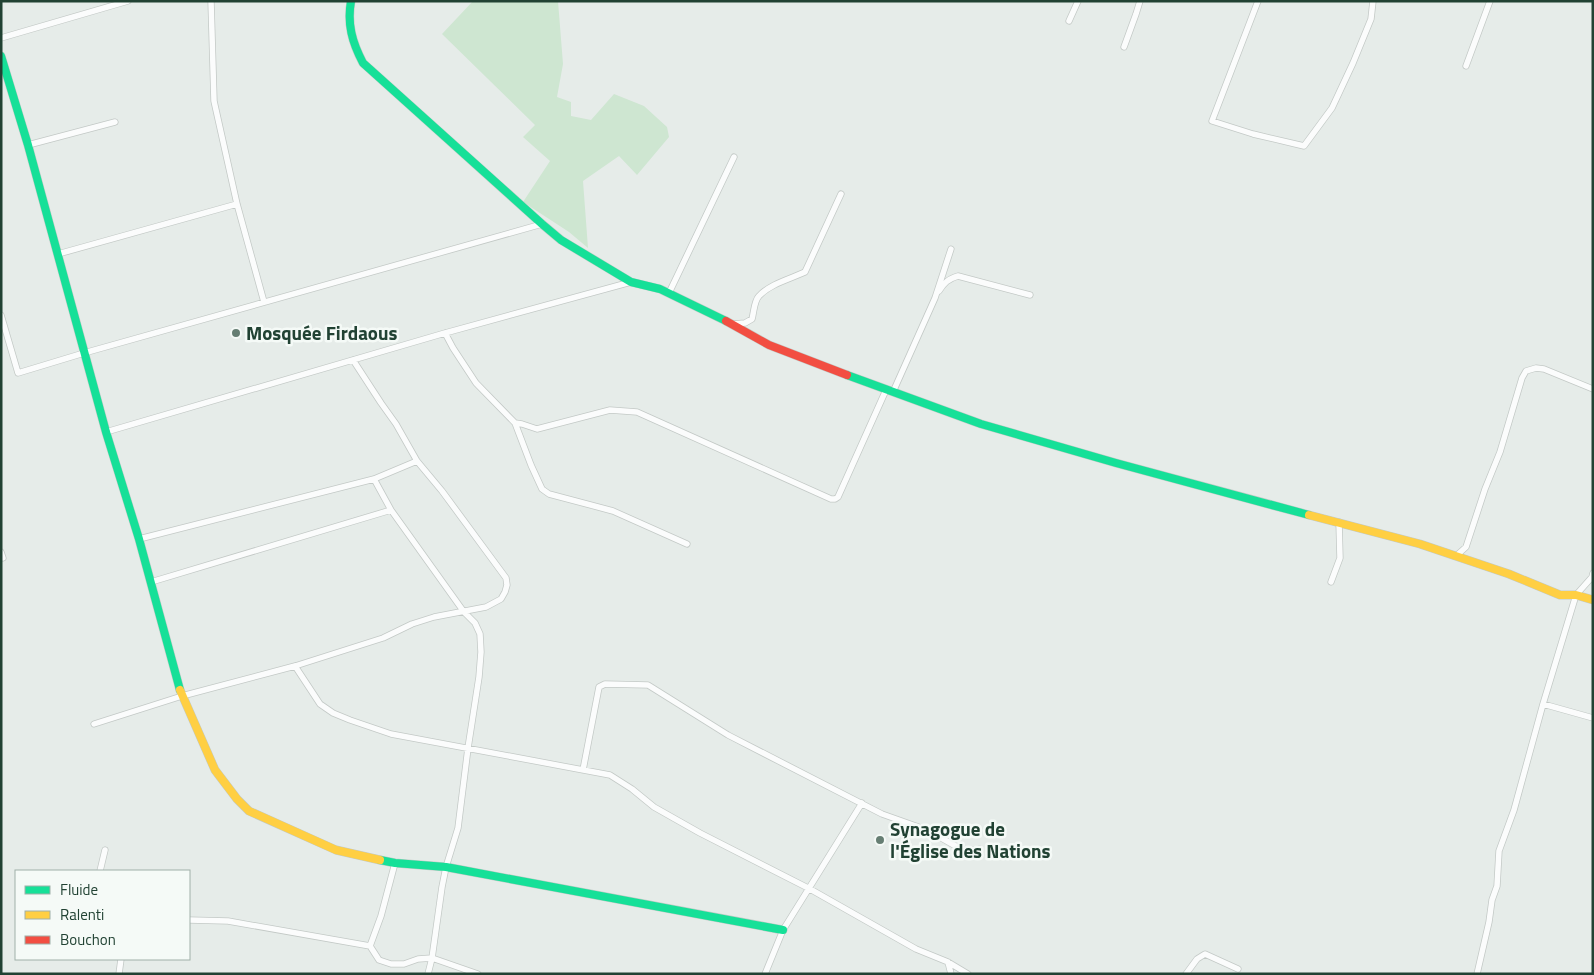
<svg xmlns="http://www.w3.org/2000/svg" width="1594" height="975" font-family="'Titillium Web',sans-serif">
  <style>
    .green { fill: #cee6d1 }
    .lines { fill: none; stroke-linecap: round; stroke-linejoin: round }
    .street-casing { stroke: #c3c9c6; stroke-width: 7 }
    .fast-casing { stroke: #c2cac6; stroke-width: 9 }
    .slow-casing { stroke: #c2cac6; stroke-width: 9 }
    .jam-casing { stroke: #c2cac6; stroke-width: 9 }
    .street { stroke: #fbfcfc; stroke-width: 5.5 }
    .fast { stroke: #16e098; stroke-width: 8 }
    .slow { stroke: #ffcf43; stroke-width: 8 }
    .jam { stroke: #f24e42; stroke-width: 8 }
    .poi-dot { fill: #667e73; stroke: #f5faf7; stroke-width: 2 }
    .labels { text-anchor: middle; stroke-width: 5; stroke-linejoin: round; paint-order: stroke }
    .poi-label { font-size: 19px; font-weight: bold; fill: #214233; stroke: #f5faf7; text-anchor: start }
  </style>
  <rect width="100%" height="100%" fill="#e6ece9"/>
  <!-- green -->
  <path class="green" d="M473,1H558L563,64L557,97L571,102V116L591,120L614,94L644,106L667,127L669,137L637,175L619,156L583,181L588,248L569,232L523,202L550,161L523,137L535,125L442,34Z"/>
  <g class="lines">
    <!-- street casing -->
    <g class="street-casing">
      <path id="street" d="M211,1L214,101L237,204L264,302
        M1258,1L1212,121L1253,134L1304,146L1332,108L1353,63L1371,19L1373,1
        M1069,21L1078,1
        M1,38L128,1
        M1124,47L1136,14L1140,1
        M1466,66L1490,1
        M28,145L115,122
        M58,254L237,204
        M939,291C944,283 948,279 958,276L1030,295
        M669,293L734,157
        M1,315L18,373L84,353L542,224
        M733,324L745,323L752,319C754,312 754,301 759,296C770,284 790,279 805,272L841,194
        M445,333L453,348L476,383L515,423L522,424L537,429L610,410L637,412L831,499H835L838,497L886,390
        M893,392L935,298L951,249
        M515,423L531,465L542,489L549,494L613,511L687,544
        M106,432L445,333L631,282
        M374,479L391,510L464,612L475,623L480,634L481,652L479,677L468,748L458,828L446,867L442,887L432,958L428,974
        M139,539L374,479L417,461
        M1,552L3,558
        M1456,556L1466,547L1485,489L1500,452L1522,378L1526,371L1536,368L1544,369L1593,389
        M151,582L391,510
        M1331,582L1340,558L1339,522
        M295,666L320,704L333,713L350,720L391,734L610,775L632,789L654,807L700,833L810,889L916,949L948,962L968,974
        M1543,704L1593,718
        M94,724L182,696L295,666L383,638L412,624L434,617L486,607L501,599L505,592L507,585L506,578L442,491L417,461L396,424L381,403L353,360
        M583,770L599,687L605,684L648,685L728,735L882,814L927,830L961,849L969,851L979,849
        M100,871L105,850
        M189,920L228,921L370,946L379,960L391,964H404L418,959L432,958L478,974
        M370,946L381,916L395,863
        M948,962L951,974
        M119,974L121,959
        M765,974L783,930L862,803
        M1186,974L1197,959L1205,954L1238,969
        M1477,974L1489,922L1492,900L1497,886L1499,851L1514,810L1543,704L1576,595L1592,577L1593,573"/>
    </g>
    <!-- fast casing -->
    <g class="fast-casing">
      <path id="fast" d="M351,1C347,24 352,42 363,63L542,224L561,240L631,282L660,289L726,321
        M1,56L28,145L106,432L139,539L180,690
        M847,375L981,424L1116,463L1309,515
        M380,860L395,863L446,867L783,930"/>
    </g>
    <!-- slow casing -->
    <g class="slow-casing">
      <path id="slow" d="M1309,515L1420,544L1509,574L1560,595H1576L1593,600
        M180,690L215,770L237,799L249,811L336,850L380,860"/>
    </g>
    <!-- jam casing -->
    <g class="jam-casing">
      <path id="jam" d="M726,321L769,345L847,375"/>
    </g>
    <!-- street -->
    <use href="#street" class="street"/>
    <!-- fast -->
    <use href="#fast" class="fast"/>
    <!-- slow -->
    <use href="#slow" class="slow"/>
    <!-- jam -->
    <use href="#jam" class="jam"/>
  </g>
  <!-- markers -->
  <g class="poi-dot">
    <circle cx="236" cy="333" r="5"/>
    <circle cx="880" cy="840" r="5"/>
  </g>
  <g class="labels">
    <!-- poi labels -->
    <g class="poi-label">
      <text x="246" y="340">Mosquée Firdaous</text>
      <text x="890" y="836">Synagogue de<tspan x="890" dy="22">l'Église des Nations</tspan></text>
    </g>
  </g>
  <!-- border -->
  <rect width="1594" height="975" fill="none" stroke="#214233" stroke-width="5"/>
  <!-- legend -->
  <rect x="15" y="870" width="175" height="90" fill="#f5faf7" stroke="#a0b0a9"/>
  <rect x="25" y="886" width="25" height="8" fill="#16e098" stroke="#a0b0a9"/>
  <text x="60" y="895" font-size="15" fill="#214233">Fluide</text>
  <rect x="25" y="911" width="25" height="8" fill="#ffcf43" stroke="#a0b0a9"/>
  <text x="60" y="920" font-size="15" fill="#214233">Ralenti</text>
  <rect x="25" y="936" width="25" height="8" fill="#f24e42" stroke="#a0b0a9"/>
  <text x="60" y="945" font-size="15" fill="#214233">Bouchon</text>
</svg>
